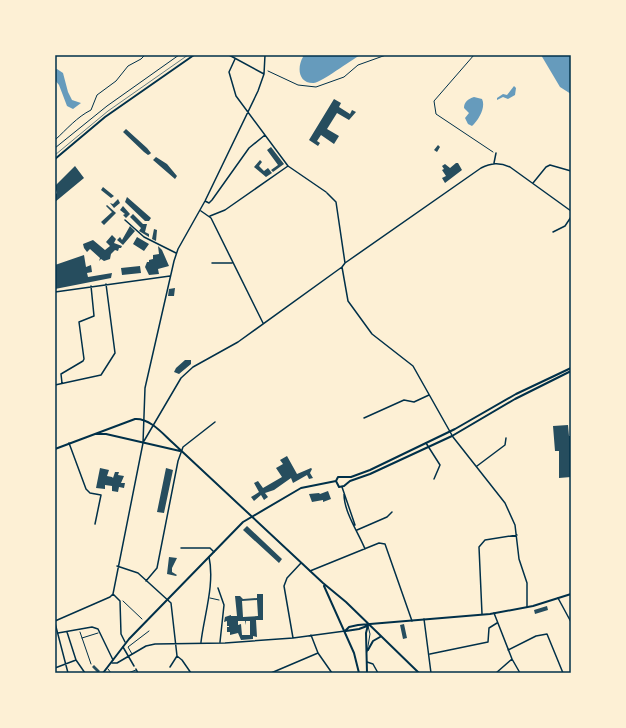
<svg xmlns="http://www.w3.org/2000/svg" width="626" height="728" font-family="'Open Sans',sans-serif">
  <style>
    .water { fill: #669bbc }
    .building { fill: #264d5e; fill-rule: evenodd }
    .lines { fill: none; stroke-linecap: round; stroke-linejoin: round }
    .path { stroke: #003049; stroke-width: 1 }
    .service { stroke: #003049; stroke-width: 1 }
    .minor { stroke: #003049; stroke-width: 1.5 }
    .tertiary { stroke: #003049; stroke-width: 2 }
    .secondary { stroke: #003049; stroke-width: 2 }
    .tram { stroke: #657d81; stroke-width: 1 }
    .neatline { fill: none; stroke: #003049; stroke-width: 1.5 }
  </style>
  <rect width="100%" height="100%" fill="#fdf0d5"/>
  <!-- water -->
  <path class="water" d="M302,55H361C350,60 320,84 313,83C298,83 297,67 303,57Z
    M541,55H571V94L560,87Z
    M57,69L63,73L68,92L72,100L81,103L73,109L67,106L59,85L55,80V70Z
    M514,86L516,88L515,95L508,99L503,97L497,100V98L503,94L507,95Z
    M474,97L482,99C486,107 479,120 472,126L468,124L465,118L469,113L464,108C464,102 468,99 474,97Z"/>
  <!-- building -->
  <path class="building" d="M334,99L341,103L339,107L350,114L352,110L356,112L349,120L337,113L327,129L339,136L334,144L321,135L317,141L320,143L318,146L309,140Z
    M126,129L147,148L151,153L150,154L148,155L144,152L123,132Z
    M438,145L440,147L437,152L434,150Z
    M271,147L284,164L273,172L271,170L278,165L267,150Z
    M156,157L167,164L177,176L175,179L153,160Z
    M260,160L262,162L259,166L264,171L268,168L272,173L266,177L254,167Z
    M456,163H458L462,170L445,183L442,178L446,176L442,170L444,169L442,166L445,164L450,168Z
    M75,166L84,178L55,202V195L57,193L55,186Z
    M103,187L114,196L111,198L101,190Z
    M127,197L151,218L149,221H145L125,202Z
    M118,199L120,203L114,208L110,203L113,204Z
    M107,205L116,213L104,225L101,222L112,212L106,206Z
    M123,206L130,214L126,218L123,215L125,214L120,210Z
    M133,214L143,224H147L145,232L149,234V237L139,231L141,228L130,217Z
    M130,226L135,231L123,245L117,240L120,237L122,240Z
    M154,229L157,230L156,241L152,239Z
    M112,235L116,239L114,243L122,246L121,248H119L118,251L115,250L111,254L110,259L104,261L101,259L99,261L100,258L90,249L87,252L84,248L83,244L93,240L105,250L110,246L106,242Z
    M137,237L149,244L144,251L133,244Z
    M158,246L162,250L169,266L158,269L159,274L149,275L145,267L147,262H149V260L153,259V255L159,254Z
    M84,255L86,267L91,265L92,272L87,273L88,277L112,273L111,278L55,289V265Z
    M140,266L141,273L122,275L121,268Z
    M175,288L174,296H168L169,289Z
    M185,360H191V364L179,374L174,372L176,368Z
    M568,425L569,436H571V477L559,478V451H555L553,426Z
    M287,456L297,474L311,468L312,469L310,473L313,478L309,479L307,475L293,483L291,478L274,490L265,493L268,497L264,500L261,495L254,501L251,497L259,492L254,483L258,481L263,488L282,477L276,468L283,464L280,460Z
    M100,468L109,470L107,476L112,477L113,478L115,472H119L118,475L124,476L121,483H125L124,488L119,487L118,492L112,491V486L105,485V489L96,488Z
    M166,468L173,470L164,513L157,512Z
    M328,491L331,499L323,502V500L312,502L309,494L319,493L320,494Z
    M247,526L282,559L279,563L243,530Z
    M169,557L177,558L172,568V572L177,575L176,576L167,574Z
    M257,594H263V620H256L257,637L253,636V639L241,640L238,633L230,635V632H227V627H229V626H227V621L224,622L225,617L231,615V616H237L235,596H240L243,599L257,598ZM257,600L258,616L243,617L242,601ZM238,621H245L246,625V621H250V635H242L241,624L238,625Z
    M547,606L548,610L535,614L534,610Z
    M404,624L407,638L403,639L400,625Z
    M94,665L100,671L98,673L92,667Z"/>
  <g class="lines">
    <!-- path -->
    <path class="path" d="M474,55L434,101L436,114L493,152
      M268,71L298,85L316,87L344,77L358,65L386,55
      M55,140C67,129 77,117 91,110L97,95L116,81L128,66L141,59L145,55
      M55,148L107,106L179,55
      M210,598L219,600
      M123,601L142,619
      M80,632L91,664
      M82,638L98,633"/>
    <!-- service -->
    <path class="service" d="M367,652L370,634L368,626
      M132,654L128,647L149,631
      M108,669L111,673
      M128,673L136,670"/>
    <!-- minor -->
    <path class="minor" d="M229,55L264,74
      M235,59L229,72L236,96L288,166L326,192
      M494,163L496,153
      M533,183L546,167L550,165L571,171
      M327,193L336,202L345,263
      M205,201L209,203L212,200L249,148L265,135
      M201,211L211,218L263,323
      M210,216L225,210L288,166
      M125,220L144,237L176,253
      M553,232L565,226L571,217
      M212,263H232
      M342,267L348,301L372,334L413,366L453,437L505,503L515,525L519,559L527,583V607
      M55,292L170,276
      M62,383L61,374L83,361L84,359L79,322L94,316L91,286
      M55,385L101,375L115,353L106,284
      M364,418L404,400L414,402L429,395
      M144,441L181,378L193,367L238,342L342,267L345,263L481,168C491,163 499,162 510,167L571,211
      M69,443L86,489L90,493L101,495L95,524
      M426,443L440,465L434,479
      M477,466L505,445L506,438
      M342,487L355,525
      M344,494C344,512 358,532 365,549
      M357,530L387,517L392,512
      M181,548H210L214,552
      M117,566L138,573L171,603L177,656L182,660L191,673
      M310,571L379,543L385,544L412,621
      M146,581L157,568L178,461L183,447L215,422
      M218,588L224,605L220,642
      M113,594L143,443L145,388L174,261L178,249L205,201L258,91L264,74L265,55
      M113,594L120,601L121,634L125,642
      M558,598L571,622
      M494,613L512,659L520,673
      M482,614L479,547L485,540L517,535
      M424,619L431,673
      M55,621L110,597L113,594
      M55,623L68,673
      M58,633L92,627L98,629L113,660
      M311,635L318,653L332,673
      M293,638L284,586L287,578L301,563
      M201,642C204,616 215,584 209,557
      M123,647L134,666
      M508,650L536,636L547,634L563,673
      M430,654L488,642L489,628L497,623
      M76,660L85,673
      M367,662L373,664L378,673
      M112,663H117L146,646L155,644L225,643L293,638L345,631
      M170,667L177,656
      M55,668L76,660L67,632
      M136,669L138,673
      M271,673L318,653
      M496,673L512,659"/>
    <!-- tertiary -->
    <path class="tertiary" d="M55,159L105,117L194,55"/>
    <!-- secondary -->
    <path class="secondary" d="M95,434H106L180,451
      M55,449L135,419C150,418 163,434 173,443L323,583L346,602L419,673
      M336,481L339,487L344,486L350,481L370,474L452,436L515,399L571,371
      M336,481L338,477H351L370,470L455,429L516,394L571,368
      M324,586L354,653L359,673
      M345,631L349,627L358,625L490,614L533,606L571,594
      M346,631L359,629L367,626
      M368,650L373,641L380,637
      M103,673L129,639L243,522L301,488L336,481
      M367,673L366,633L368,625"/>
    <!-- tram -->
    <path class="tram" d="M55,155L108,111L188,55"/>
  </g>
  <!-- border -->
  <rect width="626" height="728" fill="none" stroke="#fdf0d5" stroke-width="112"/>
  <rect x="56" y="56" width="514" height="616" class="neatline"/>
</svg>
